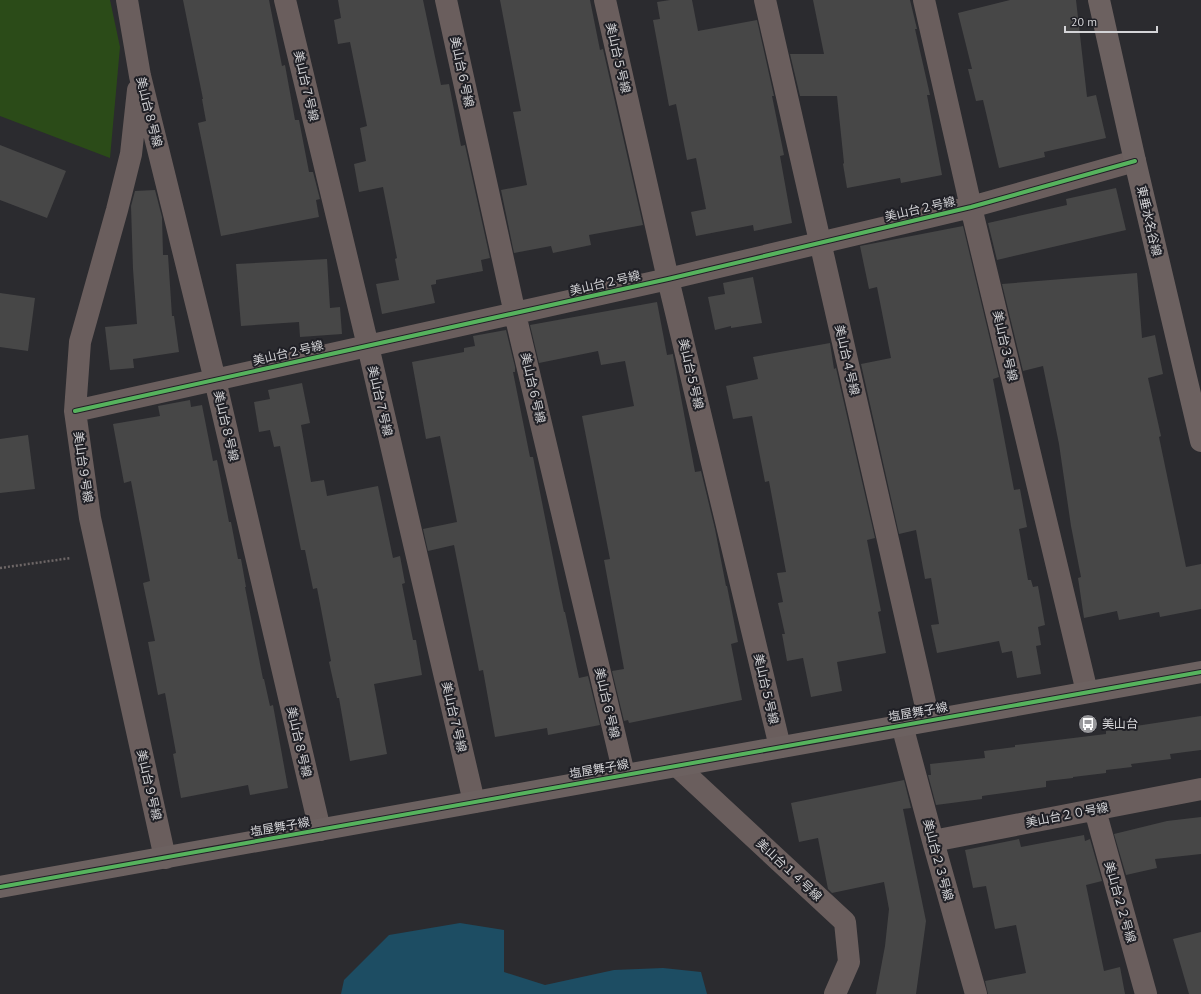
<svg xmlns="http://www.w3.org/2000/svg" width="1201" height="994" font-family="'PT Sans','Noto Sans JP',sans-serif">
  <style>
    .green { fill: #2b4b18 }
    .water { fill: #1d4d63 }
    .building { fill: #474747 }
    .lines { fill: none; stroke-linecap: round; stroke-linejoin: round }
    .path { stroke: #6e6767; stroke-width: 2.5; stroke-dasharray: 2 2; stroke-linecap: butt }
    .street { stroke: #6a5e5d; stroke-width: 22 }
    .secondary { stroke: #6c6160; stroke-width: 22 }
    .cycleway-casing { stroke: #202026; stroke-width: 6 }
    .cycleway { stroke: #56b35d; stroke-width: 4 }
    .labels { text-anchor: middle; stroke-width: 4; stroke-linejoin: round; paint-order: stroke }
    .street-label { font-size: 12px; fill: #d4d4d7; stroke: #202026 }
    .poi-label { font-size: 12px; fill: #d4d4d7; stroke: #202026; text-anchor: start }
  </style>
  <rect width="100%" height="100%" fill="#2b2b2f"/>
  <!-- green -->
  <path class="green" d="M0,0H110L120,47L110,158L0,116Z"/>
  <!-- water -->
  <path class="water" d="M460,923L504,930V972L545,985L614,970L663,968L701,972L707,994H341L344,980L389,935Z"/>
  <!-- building -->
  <path class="building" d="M183,0H269L282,66L285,65L295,120H299L309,172H313L320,199L316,200L319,217L221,236L198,123L206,121L202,99H203Z
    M338,0H423L441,85L449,84L461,146L465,145L490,258L481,260L483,271L436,280V284L431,285L435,303L382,314L376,284L399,280L395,259L397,258L383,187L359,192L354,164L366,161L360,128L367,126L350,42L338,44L334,20L341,18Z
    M500,0H590L600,50L603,49L643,225L589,235L591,245L553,253L551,246L514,253L501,190L527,185L513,112L521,111Z
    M670,0H692L698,31L757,20L774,96H772L784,155L780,156L792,223L754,231L753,225L696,236L691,212L706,209L696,158L687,160L676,104L669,106L653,20L660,19L657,2Z
    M813,0H910L917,29H915L930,95H927L942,175L901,183L900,178L847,188L843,164L844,163L837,96H800L790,54H824Z
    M1010,0H1076L1087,97L1096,95L1106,138L1044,152L1045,157L999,168L983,100L976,101L968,69H972L958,13Z
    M0,145L66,171L47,218L0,200Z
    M1116,188L1126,230L997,260L988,223L1067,205L1066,199Z
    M155,190L162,217L163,255H168L172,316H174L179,352L133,359L134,368L110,370L105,327L137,324L133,269L131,206L135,191Z
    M963,226L999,377L993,379L1014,490L1020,489L1027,527L1019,529L1028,580H1031L1033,587L1038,586L1045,625L1038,627L1041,645L1036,646L1041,674L1017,678L1012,651L1002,653L999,641L937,653L931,625L939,624L931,578L925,579L916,530L899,534L861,364L891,358L877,287L869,289L860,246Z
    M327,259L330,308L340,307L342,334L300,337L299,322L241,326L236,264Z
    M1137,273L1142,338L1155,335L1163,374L1148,378L1161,436L1159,437L1186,567L1201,564V609L1160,617L1159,612L1119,620L1117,611L1084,618L1078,578L1081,577L1071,526L1059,444L1043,366L1023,371L1002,284Z
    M753,277L762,323L731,328V326L715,330L708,297L725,294L723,283Z
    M0,293L35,298L28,351L0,347Z
    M657,302L667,355L673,354V355L695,472L701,471L715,529L726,586H727L738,642L731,644L742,700L629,723L628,720L624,721L612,671L624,669L604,560L610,559L582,416L634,406L625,361L601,365L598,351L539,363L530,325Z
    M506,330L515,367V372H513L530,457H533L559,588L564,612H565L579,678L588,676L600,725L548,735L547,728L495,737L483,670L479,671L454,545L428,551L423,529L457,522L440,436L426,439L412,362L464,352V348L475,346L473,336Z
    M830,343L834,369L836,368L875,538L867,540L881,611L878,612L886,653L837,662L842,691L811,697L803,658L787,661L782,634H785L778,603L783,602L777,573L786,572L769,481L765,482L752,416L733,419L726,386L758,379L753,357Z
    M302,383L310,423L301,425L311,482L324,480L327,496L378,486L393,558L400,556L405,583L402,584L413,640H416L422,675L374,684L387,754L350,761L339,698H337L329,662L331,661L317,588L313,589L305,550H301L280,446L274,447L270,430L259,432L254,402L270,399L268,390Z
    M190,400L191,407L202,405L213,461L217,460L229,522H231L238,559H241L246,587H245L263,679H264L270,706L273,705L288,788L250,795L248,785L181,798L173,754L176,753L165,693L158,695L148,642L155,641L143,583L150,581L131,481L124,483L113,424L160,416L158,406Z
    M28,435L35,489L0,493V439Z
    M1201,716V750L1170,754L1171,759L1131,764L1132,767L1106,770V773L1073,777V778L1046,781V787L982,796V799L936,805L928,775H931L930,764L985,758L984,751L1015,747V745L1106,734V731L1136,727V726Z
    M904,780L911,808L903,809L926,921L916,994H876L885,946L889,909L884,882L832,893L828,889L818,838L799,842L791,803Z
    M1201,817V854L1155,859L1157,868L1126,875L1114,834L1167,821Z
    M1084,835L1085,841L1090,839L1102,881L1086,885L1104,971L1120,967L1125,994H988L985,981L1026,973L1016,925L995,929L986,886L973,888L965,850L1019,839L1021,847Z
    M1201,932V994H1189L1173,939Z"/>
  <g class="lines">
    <!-- path -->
    <path class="path" d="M0,568L71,558"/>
    <!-- street -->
    <path class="street" d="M127,0L140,76L215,380L320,830
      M285,0L368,346L474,802
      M446,0L515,314L624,774
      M605,0L668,279L780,747
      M765,0L929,720
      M924,0L971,207L1087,692
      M138,90L131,154L117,210L80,342L75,411L90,518L165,858
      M75,411L668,279L971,207L1135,161
      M902,725L933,841L976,994
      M677,766L845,922L849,962L835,994
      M1095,810L1146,994
      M933,841L1201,789"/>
    <!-- secondary -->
    <path class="secondary" d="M1099,0L1135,161L1201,441
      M0,887L1201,672"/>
    <!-- cycleway casing -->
    <g class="cycleway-casing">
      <path id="cycleway" d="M75,411L668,279L971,207L1135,161
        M0,887L1201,672"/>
    </g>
    <!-- cycleway -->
    <use href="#cycleway" class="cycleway"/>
  </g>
  <!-- icons -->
  <defs>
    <g id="bus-disc" transform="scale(1)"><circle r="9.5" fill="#99999c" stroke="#202026"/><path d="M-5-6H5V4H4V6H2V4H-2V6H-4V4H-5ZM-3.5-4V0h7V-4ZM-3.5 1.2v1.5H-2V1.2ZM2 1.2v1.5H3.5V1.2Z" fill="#fff"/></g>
  </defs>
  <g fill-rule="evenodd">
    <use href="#bus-disc" x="1088" y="724"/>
  </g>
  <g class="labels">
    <!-- street labels -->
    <g class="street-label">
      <text transform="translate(618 58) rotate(77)" y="4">美山台５号線</text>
      <text transform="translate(462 72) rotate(78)" y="4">美山台６号線</text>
      <text transform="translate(306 86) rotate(77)" y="4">美山台７号線</text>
      <text transform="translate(149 112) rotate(76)" y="4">美山台８号線</text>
      <text transform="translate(920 209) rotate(-13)" y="4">美山台２号線</text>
      <text transform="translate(1149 221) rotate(77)" y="4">東垂水名谷線</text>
      <text transform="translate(605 283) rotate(-13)" y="4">美山台２号線</text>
      <text transform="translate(1005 346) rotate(77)" y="4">美山台３号線</text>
      <text transform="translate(288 353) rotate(-13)" y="4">美山台２号線</text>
      <text transform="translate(847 360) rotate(77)" y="4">美山台４号線</text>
      <text transform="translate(691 374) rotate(77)" y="4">美山台５号線</text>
      <text transform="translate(533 388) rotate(77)" y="4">美山台６号線</text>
      <text transform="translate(380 401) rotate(77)" y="4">美山台７号線</text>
      <text transform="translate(226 426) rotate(77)" y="4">美山台８号線</text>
      <text transform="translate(83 467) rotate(82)" y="4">美山台９号線</text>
      <text transform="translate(766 689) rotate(77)" y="4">美山台５号線</text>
      <text transform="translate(607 703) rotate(77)" y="4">美山台６号線</text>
      <text transform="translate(918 712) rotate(-10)" y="4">塩屋舞子線</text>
      <text transform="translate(454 717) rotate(77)" y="4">美山台７号線</text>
      <text transform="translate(299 742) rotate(77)" y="4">美山台８号線</text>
      <text transform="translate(599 769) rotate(-10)" y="4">塩屋舞子線</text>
      <text transform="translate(149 785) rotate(77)" y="4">美山台９号線</text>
      <text transform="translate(1067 815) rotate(-11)" y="4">美山台２０号線</text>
      <text transform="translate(280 827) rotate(-10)" y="4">塩屋舞子線</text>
      <text transform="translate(938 860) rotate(75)" y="4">美山台２３号線</text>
      <text transform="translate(789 870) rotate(43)" y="4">美山台１４号線</text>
      <text transform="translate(1120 902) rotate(74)" y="4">美山台２２号線</text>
    </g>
    <!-- poi labels -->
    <g class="poi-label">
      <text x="1102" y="728">美山台</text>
    </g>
  </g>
  <!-- scale -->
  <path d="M1065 26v6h92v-6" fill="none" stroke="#d4d4d7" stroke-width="2"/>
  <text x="1071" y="26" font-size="12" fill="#d4d4d7" stroke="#202026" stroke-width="3" paint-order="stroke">20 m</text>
</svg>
